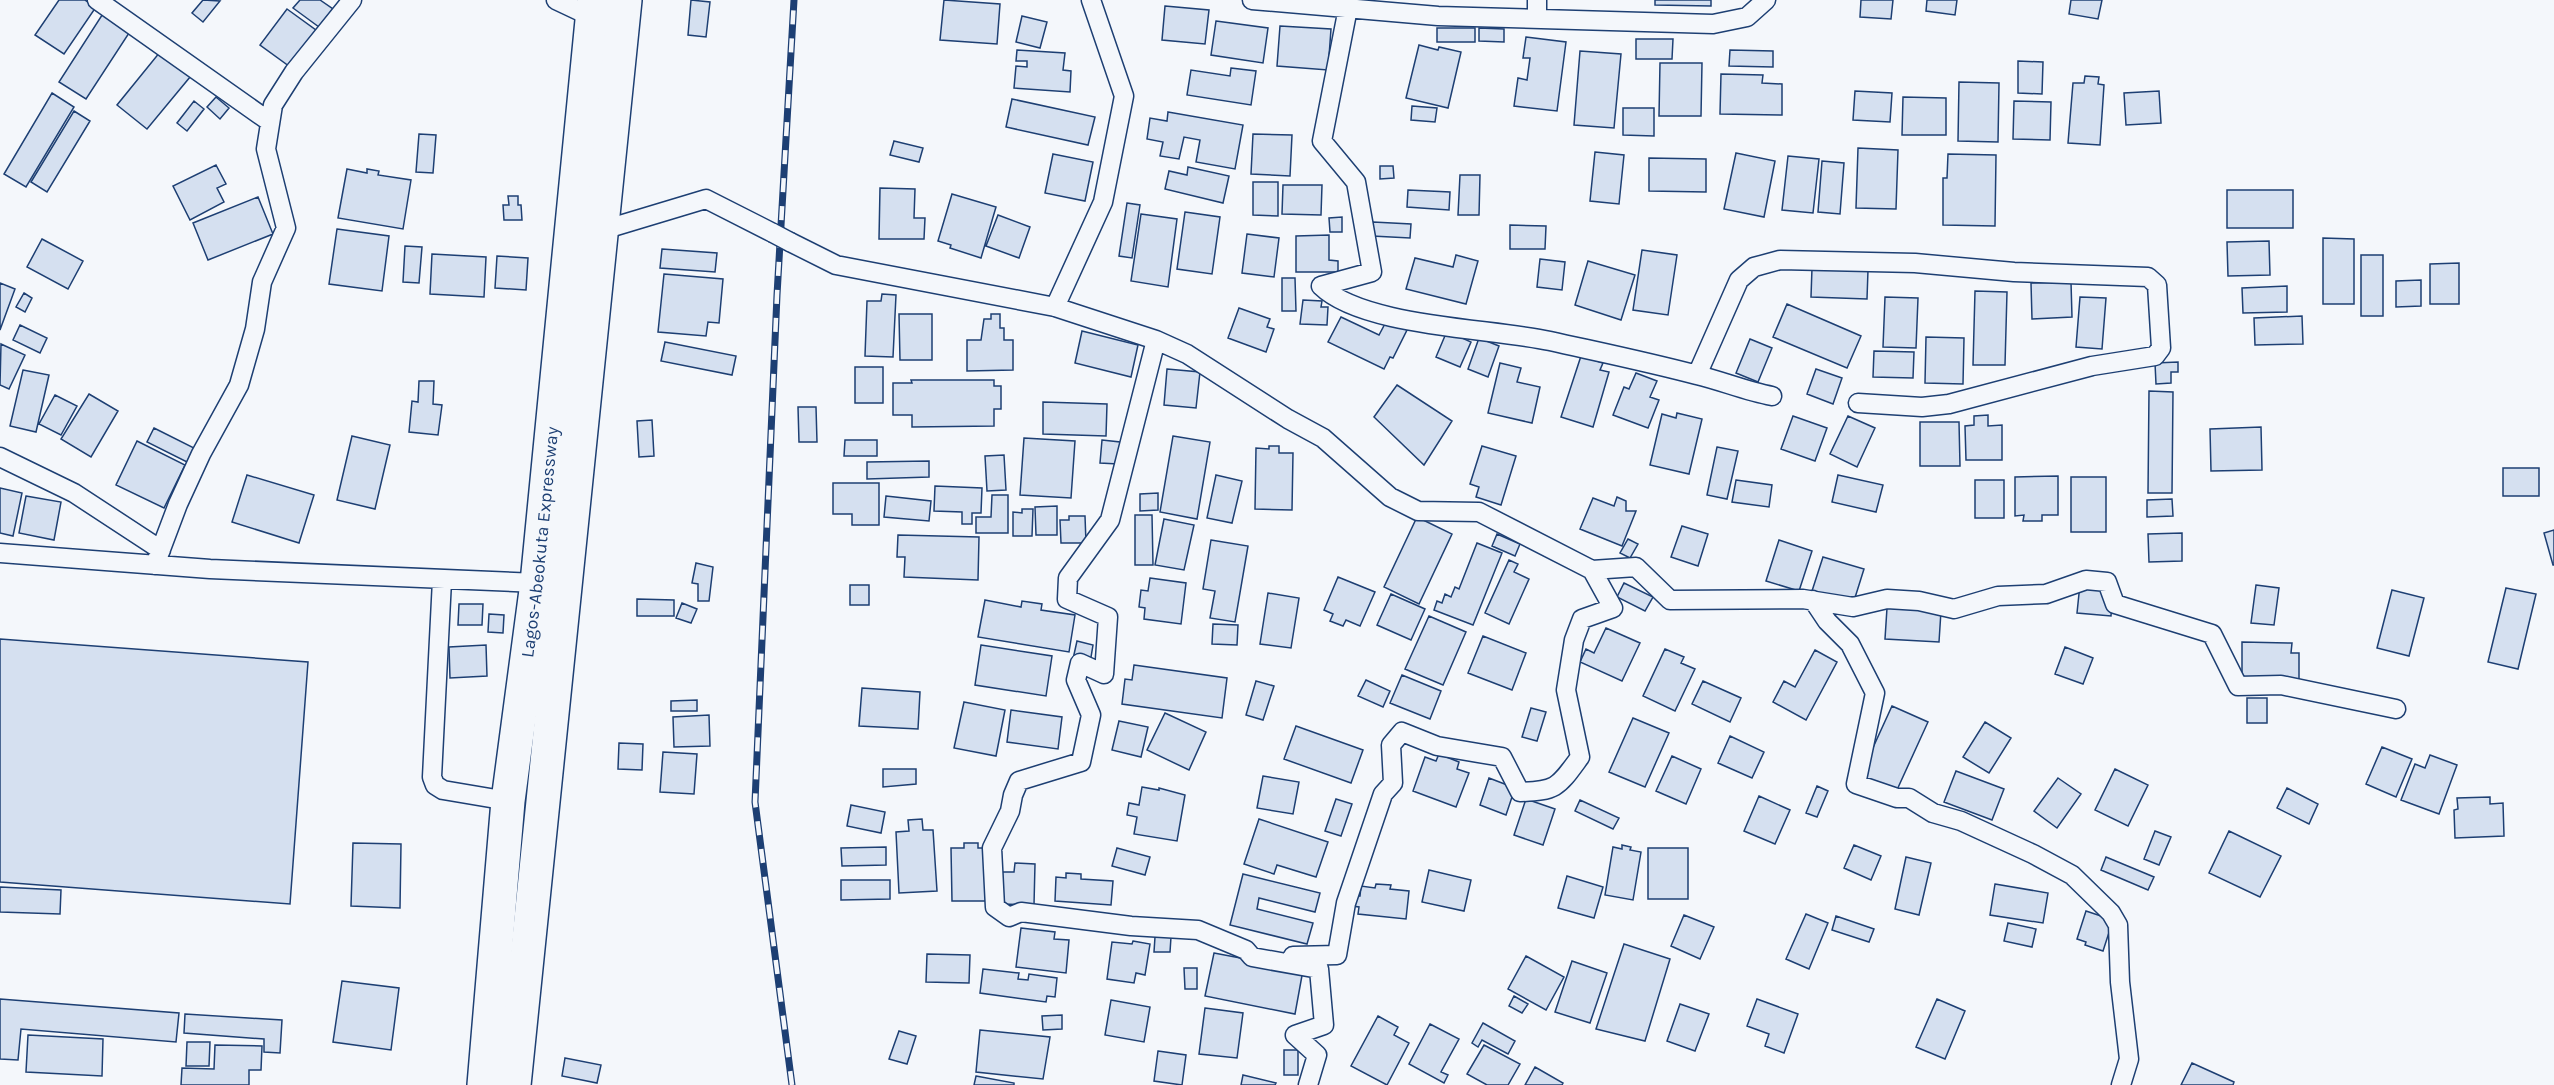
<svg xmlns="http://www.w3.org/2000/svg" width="2554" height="1085" font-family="Karla,sans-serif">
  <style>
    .building { fill: #d5e0f0; stroke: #1d3f73; stroke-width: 1.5 }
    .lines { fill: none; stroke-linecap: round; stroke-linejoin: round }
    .street-casing { stroke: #1d3f73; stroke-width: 21 }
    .highway-casing { stroke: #1d3f73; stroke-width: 36 }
    .street { stroke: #f4f7fb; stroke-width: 18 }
    .highway { stroke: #f4f7fb; stroke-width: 33 }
    .rail-casing { stroke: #1d3f73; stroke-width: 7 }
    .rail { stroke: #f4f7fb; stroke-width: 4.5; stroke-dasharray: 14; stroke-linecap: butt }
    .street-bridge-casing { stroke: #1d3f73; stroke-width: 21; stroke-linecap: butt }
    .street-bridge { stroke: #f4f7fb; stroke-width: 18 }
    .labels { text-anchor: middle; stroke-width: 4.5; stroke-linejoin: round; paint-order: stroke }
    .street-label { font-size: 18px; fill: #1d3f73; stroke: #f4f7fb }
  </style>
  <rect width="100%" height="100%" fill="#f4f7fb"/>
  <!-- building -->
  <path class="building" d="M59,0H85L96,7L64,54L35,35Z
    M203,0L220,1L203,22L192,13Z
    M300,0H320L333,9L319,27L293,8Z
    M691,0L710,2L706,37L688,35Z
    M944,0L1000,4L997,44L940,40Z
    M1655,0H1711V6L1655,5Z
    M1861,0H1893L1891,19L1860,17Z
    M1927,0H1957L1955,15L1926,11Z
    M2071,0H2102L2098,19L2069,14Z
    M1165,6L1209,10L1205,44L1162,40Z
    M287,9L320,33L293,69L260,45Z
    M104,12L131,30L86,99L59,82Z
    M1022,16L1047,22L1040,48L1016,42Z
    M1216,21L1268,28L1263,63L1211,55Z
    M1280,26L1331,29L1328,70L1277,66Z
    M1437,28H1475V42H1437Z
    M1479,28L1504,29V42L1479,41Z
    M1526,37L1566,42L1557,111L1514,106L1518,78L1527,80L1530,58H1523Z
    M1636,39H1673L1672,59H1636Z
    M1419,45L1438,50L1439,47L1461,52L1448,108L1406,98Z
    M1017,50L1065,53L1063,70L1071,71L1070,92L1014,88L1016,66L1027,67V61H1016Z
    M1730,50L1773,51V67L1729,66Z
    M1580,51L1621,54L1614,128L1574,125Z
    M160,52L190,77L147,129L117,105Z
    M2018,61L2043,62L2042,94L2018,93Z
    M1660,63H1702L1701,116H1659Z
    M1231,68L1256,71L1251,105L1187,95L1191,70L1230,76Z
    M1721,74L1763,75L1762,83L1782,84V115L1720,114Z
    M2085,76L2099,77L2098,84L2104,85L2100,145L2068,143L2073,83H2084Z
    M1959,82L1999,83L1998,142L1958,141Z
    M1855,91L1892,93L1890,122L1853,120Z
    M2159,91L2161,123L2126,125L2124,93Z
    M52,93L74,107L26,187L4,174Z
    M216,97L229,108L220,119L207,107Z
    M1903,97L1946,98V135H1902Z
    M1012,99L1095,117L1088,145L1006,127Z
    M194,101L204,109L187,131L177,123Z
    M2014,101L2051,102L2050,140L2013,139Z
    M1412,106L1437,108L1435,122L1411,120Z
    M1623,108H1654V136L1623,135Z
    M74,111L90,121L47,192L31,182Z
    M1168,112L1243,125L1235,169L1196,162L1200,140L1184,137L1179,159L1160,156L1163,142L1147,139L1150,118L1167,121Z
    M419,134L436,135L433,173L416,172Z
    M1253,134L1292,135L1290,176L1251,174Z
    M894,141L923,148L919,162L890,155Z
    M1858,148L1898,150L1896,209L1856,208Z
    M1595,152L1624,155L1619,204L1590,201Z
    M1736,153L1775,161L1764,217L1724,209Z
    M1053,154L1093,162L1085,201L1045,193Z
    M1948,154L1996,155L1995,226L1943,225V178H1947Z
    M1788,156L1819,159L1813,213L1782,210Z
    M1649,158L1706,159V192L1649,191Z
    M1822,161L1844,163L1840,214L1818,212Z
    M216,165L226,184L217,188L224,202L190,220L173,186Z
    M1380,166H1393L1394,178L1380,179Z
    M1188,167L1229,176L1223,203L1165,189L1169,171L1187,175Z
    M347,169L367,173V169L379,171L378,175L411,180L403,229L338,218Z
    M1460,175H1480L1479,215H1458Z
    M1253,182H1278V216L1253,215Z
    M1283,185H1322L1321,215L1282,214Z
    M880,188L915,189L914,218H925L924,239H879Z
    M1408,190L1450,192L1449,210L1407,207Z
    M2227,190H2293V228H2227Z
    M952,194L996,207L981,258L950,248L951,245L938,241Z
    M508,196H518V205H521L522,220H504L503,205H509Z
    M258,197L273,234L208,260L193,223Z
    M1127,203L1140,205L1132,258L1119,256Z
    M1185,212L1220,217L1212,274L1177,269Z
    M1141,214L1177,219L1168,287L1131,281Z
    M998,215L1030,227L1019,258L986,246Z
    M1342,217V232H1330L1329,218Z
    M1373,222L1411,224L1410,238L1372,236Z
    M1510,225L1546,226L1545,249H1510Z
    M337,229L389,236L382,291L329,284Z
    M1247,234L1279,238L1274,277L1242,273Z
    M1329,235V260L1338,261V272H1296V236Z
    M2323,238L2354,239V304H2323Z
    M42,239L83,261L68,289L27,267Z
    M2269,241L2270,275L2228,276L2227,242Z
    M405,246L422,247L419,283L403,282Z
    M662,249L717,253L715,272L660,268Z
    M1642,250L1677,255L1668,315L1633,310Z
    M432,254L486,257L484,297L430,294Z
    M1456,255L1478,261L1466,304L1406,289L1415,258L1453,267Z
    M2361,255H2383V316H2361Z
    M497,256L528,258L526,290L495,288Z
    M1540,259L1565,262L1562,290L1537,287Z
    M1588,261L1635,275L1621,320L1575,305Z
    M2459,263V304H2430V264Z
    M1812,268L1868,270L1867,299L1811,297Z
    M664,274L723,279L719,323L708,322L706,336L658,332Z
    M1282,278H1295L1296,311H1282Z
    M2421,280V306L2396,307V281Z
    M2071,282L2072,317L2032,319L2031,283Z
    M0,283L15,289L0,330Z
    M2287,286V312L2243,313L2242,288Z
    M1975,291L2007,292L2005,365H1973Z
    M24,293L32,298L25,312L16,307Z
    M882,294L896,295L893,357L865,356L867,301H881Z
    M1885,297L1918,298L1916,348L1883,347Z
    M2080,297L2106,298L2102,349L2076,347Z
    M1303,300L1322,301L1321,307H1328L1327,325L1300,324Z
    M1787,304L1861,336L1847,368L1773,337Z
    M1239,308L1270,319L1267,327L1274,329L1266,352L1228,338Z
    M899,314H932V360H900Z
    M991,314H1000V328H1004V340H1013V370L967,371V340H981L984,319H991Z
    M2302,316L2303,344L2255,345L2254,318Z
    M1341,317L1379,335L1387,320L1407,330L1393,358L1390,357L1384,369L1328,342Z
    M20,325L47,338L40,353L13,340Z
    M1082,331L1138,345L1131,377L1075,363Z
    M1447,331L1471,342L1460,367L1436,357Z
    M1926,337L1964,338L1963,384L1925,383Z
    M1479,338L1499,346L1488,377L1468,369Z
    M1750,339L1772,348L1758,382L1736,373Z
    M665,342L736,356L732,375L661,361Z
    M1,344L25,355L9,389L0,385Z
    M1874,351L1914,352L1913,378L1873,377Z
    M1581,356L1603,363L1600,370L1609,372L1593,427L1561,417Z
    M2178,362V372H2171V383L2156,384L2155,363Z
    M1500,363L1521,368L1517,382L1540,387L1532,423L1488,413Z
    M855,367H883V403H855Z
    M1167,369L1200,372L1196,408L1164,405Z
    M1816,369L1842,378L1833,404L1807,394Z
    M23,370L49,375L36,432L10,426Z
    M1636,373L1657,381L1650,397L1659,400L1648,428L1613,415L1624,387L1629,389Z
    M911,380H994V386H1001V409H994V426L912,427V415H893V383H912Z
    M419,381H434L433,404L442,405L438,435L409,432L412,401L418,402Z
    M1397,385L1452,421L1424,465L1374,417Z
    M2149,391L2173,392L2172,493H2148Z
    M89,394L118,411L91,457L61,439Z
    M55,395L77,406L61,435L39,424Z
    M1043,402L1107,404L1106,436L1043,434Z
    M798,407H816L817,442H799Z
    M1677,413L1702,419L1689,474L1650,465L1662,414L1676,418Z
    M1988,415V426L2002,425V460H1966L1965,426L1974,425V416Z
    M1793,416L1827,428L1815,461L1781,449Z
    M1848,416L1875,428L1857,467L1830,454Z
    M652,420L654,456L639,457L637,421Z
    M1920,422H1959L1960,466H1920Z
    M2261,427L2262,470L2211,471L2210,429Z
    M154,428L194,448L187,462L147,442Z
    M352,436L390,445L375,509L337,500Z
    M1173,436L1210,442L1197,519L1160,512Z
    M1024,438L1075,441L1071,498L1020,495Z
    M845,440H877V456H844Z
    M1102,440L1120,442L1118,464L1100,463Z
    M137,441L185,465L164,508L116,485Z
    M1269,446H1279V453H1293L1292,510L1255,509L1256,448L1269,449Z
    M1482,446L1516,456L1501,505L1476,497L1479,487L1470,484Z
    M1717,447L1738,451L1727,499L1707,495Z
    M1004,455L1006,490L987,491L985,456Z
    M929,461V477L867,479V462Z
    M2503,468H2539V496H2503Z
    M247,475L314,495L299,543L232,522Z
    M1216,475L1242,481L1232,523L1207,518Z
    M1838,475L1883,485L1876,512L1832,502Z
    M2058,476V515H2042V521H2023L2024,515L2015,516V477Z
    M2071,477H2106V532H2071Z
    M1736,480L1772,485L1769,507L1732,502Z
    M1975,480H2004V518H1975Z
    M833,483H879V525H852V514H833Z
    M935,486L982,488L981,513H972V524H962V512L934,511Z
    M0,488L22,493L13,536L0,533Z
    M1158,493V510L1140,511V494Z
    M992,495H1008V533H976V517H991Z
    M26,496L61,502L54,540L19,533Z
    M886,496L931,501L929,521L884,517Z
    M1617,497L1626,501V511H1636L1622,546L1580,529L1593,498L1614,506Z
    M2172,499L2173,516L2147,517V500Z
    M1057,506V535H1036L1035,507Z
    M1022,509H1033L1032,536H1013V512L1022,513Z
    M1135,515H1152L1153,565H1135Z
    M1069,516H1085L1086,543H1061L1060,520H1069Z
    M1417,517L1452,534L1419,604L1384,587Z
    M1164,519L1194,525L1184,570L1155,565Z
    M1682,526L1708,534L1698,566L1671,557Z
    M2554,530V565H2553L2544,533Z
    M2182,533V561L2149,562L2148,534Z
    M1497,534L1520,544L1515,556L1492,546Z
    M898,535L979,537L978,580L904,577L905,557H897Z
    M1628,539L1638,544L1630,558L1620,553Z
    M1211,540L1248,546L1235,622L1210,618L1215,591L1203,589Z
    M1779,540L1812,551L1799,591L1766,581Z
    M1477,543L1502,553L1473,625L1434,610L1437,601L1442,603L1445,594L1451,597L1455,587L1459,589Z
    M1823,557L1864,569L1853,604L1812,591Z
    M1509,560L1518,564L1514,572L1529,579L1509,624L1485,613Z
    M696,563L713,567L709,601H698V584L692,583Z
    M1338,577L1375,592L1360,626L1346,620L1343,626L1330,621L1333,614L1324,610Z
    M1150,578L1186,583L1181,624L1144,619L1145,608L1139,607L1141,590L1148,591Z
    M1624,583L1653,597L1645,611L1617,597Z
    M2080,584L2107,586L2112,603L2111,616L2077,613Z
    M850,585H869V605H850Z
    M2256,585L2279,588L2274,625L2251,623Z
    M2506,588L2536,594L2518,669L2488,662Z
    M2392,590L2424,598L2409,656L2377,648Z
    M1268,593L1299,598L1291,648L1260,644Z
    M1391,594L1425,609L1411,640L1377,625Z
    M637,599L674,600V616H637Z
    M985,600L1021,607L1022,601L1042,604L1041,610L1075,615L1069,652L978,637Z
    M682,603L697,609L691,623L676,618Z
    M459,604H483L482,625H458Z
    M1887,608L1941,611L1939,642L1885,639Z
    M489,614L504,615L503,633L488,632Z
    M1429,616L1466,632L1443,685L1405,669Z
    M1213,624L1238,625L1237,645L1212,644Z
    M1606,628L1640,643L1622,681L1580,662L1586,649L1594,653Z
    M1483,636L1526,653L1512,690L1468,673Z
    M0,639L308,662L290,904L0,882Z
    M1077,641L1093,645L1090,663L1073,659Z
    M2242,642L2292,643L2291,653H2299V681H2242Z
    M486,645L487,676L450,678L449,647Z
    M981,645L1052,656L1046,696L975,685Z
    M2065,647L2093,658L2083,684L2055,674Z
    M1665,649L1684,657L1681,663L1695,669L1675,711L1643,696Z
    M1815,650L1837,662L1806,720L1773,702L1784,681L1795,687Z
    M1134,665L1227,678L1222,718L1122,704L1125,679L1132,680Z
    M1402,675L1441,691L1430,719L1390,703Z
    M1366,680L1390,691L1383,707L1358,696Z
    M1256,681L1274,686L1263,720L1246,715Z
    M1703,681L1741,698L1730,722L1692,704Z
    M862,688L920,692L918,729L859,726Z
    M2247,698H2267V723H2247Z
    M697,700V711H671V701Z
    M964,702L1005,710L996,756L954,748Z
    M1892,706L1928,722L1896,792L1860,776Z
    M1531,708L1546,712L1537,741L1522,737Z
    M1011,710L1062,717L1058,749L1007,742Z
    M1165,713L1206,732L1189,770L1147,750Z
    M709,715L710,746L674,747L673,717Z
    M1633,718L1669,733L1645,787L1609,772Z
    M1119,721L1148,727L1141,757L1112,750Z
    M1985,722L2011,738L1989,773L1963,757Z
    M1296,726L1363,750L1351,783L1284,759Z
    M1730,736L1764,752L1752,778L1718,763Z
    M619,743L643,744L642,770L618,769Z
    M2382,747L2412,759L2396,797L2366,784Z
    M663,752L697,754L694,794L660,792Z
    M1439,754L1459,762L1457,769L1469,773L1456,807L1413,791L1425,757L1436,761Z
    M2430,755L2457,765L2439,814L2401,800L2415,764L2425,768Z
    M1672,756L1701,769L1686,804L1656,791Z
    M883,769H916V784L883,787Z
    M2115,769L2148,785L2128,826L2095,810Z
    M1956,771L2004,789L1992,820L1944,802Z
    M1263,776L1299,782L1293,814L1257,808Z
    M1489,778L1515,788L1506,815L1480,805Z
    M2058,778L2081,794L2057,828L2034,811Z
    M1817,786L1828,791L1817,817L1806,813Z
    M1142,787L1159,790V788L1185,795L1177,841L1134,834L1137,817L1127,815L1129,803L1139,805Z
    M2287,788L2318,804L2309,824L2277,808Z
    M1759,796L1790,810L1775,844L1744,831Z
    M2490,797V804L2503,803L2504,836L2455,838L2454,810L2458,809L2457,798Z
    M1336,799L1352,804L1341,836L1325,831Z
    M1526,799L1555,809L1543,845L1514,835Z
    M1580,800L1619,818L1613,829L1575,811Z
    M851,805L885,812L881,833L847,826Z
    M922,819L923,830H933L937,891L899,893L896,832L909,831L908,820Z
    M1259,819L1328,842L1316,877L1277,865L1274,874L1244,864Z
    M2155,831L2171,837L2159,865L2144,859Z
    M2229,831L2281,856L2260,897L2209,873Z
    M353,843L401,844L400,908L351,906Z
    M964,843H978V848H987L988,901H952L951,848H964Z
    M1622,845L1631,847L1630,850L1641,852L1633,900L1605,895L1613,847L1622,849Z
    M1854,845L1881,856L1871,880L1844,868Z
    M886,847V865L842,866L841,848Z
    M1117,848L1150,857L1145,875L1112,866Z
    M1648,848H1688V899H1648Z
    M1906,857L1931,863L1919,915L1895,909Z
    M2106,857L2154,877L2148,890L2101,870Z
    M1015,863L1035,864L1034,905L1001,904L1002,872H1014Z
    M1429,870L1471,880L1464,911L1422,902Z
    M1066,873L1081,874V879L1113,881L1111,905L1055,901L1056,877L1066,878Z
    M1243,874L1320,893L1315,912L1259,898L1257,909L1313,923L1307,944L1230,925Z
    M1567,876L1603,887L1594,918L1558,908Z
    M841,880H890V899L841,900Z
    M1376,884L1391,885L1390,889L1409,891L1406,919L1358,914L1359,907L1352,906L1353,896H1360L1361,886L1375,888Z
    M1995,884L2048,893L2043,923L1990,915Z
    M0,887L61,890L60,914L0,912Z
    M2086,911L2113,920L2103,951L2085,945L2086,942L2077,939Z
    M1806,914L1828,923L1809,969L1786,959Z
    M1684,915L1714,927L1700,959L1671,946Z
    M1836,916L1874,929L1869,942L1832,930Z
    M2008,923L2036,929L2032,947L2004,941Z
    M1021,928L1055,932L1054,939L1069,940L1066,973L1016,967Z
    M1155,937H1171L1170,952H1154Z
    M1133,941L1150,944L1145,975L1136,973L1134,983L1107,979L1112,942L1132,944Z
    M1624,944L1670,959L1645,1041L1596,1029Z
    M1214,953L1303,970L1295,1014L1205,996Z
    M927,954L970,955L969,983L926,982Z
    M1526,956L1564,977L1546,1010L1508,989Z
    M1572,961L1607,973L1590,1023L1555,1012Z
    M1184,968H1197V989H1185Z
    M983,969L1019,973L1018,979L1028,980L1029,974L1057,978L1055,997L1047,996L1046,1002L980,993Z
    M342,981L399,988L391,1050L333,1042Z
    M1514,996L1528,1004L1522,1013L1509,1006Z
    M0,999L179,1013L176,1042L21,1029L18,1060L0,1059Z
    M1757,999L1798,1014L1784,1053L1765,1046L1769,1034L1747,1026Z
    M1937,999L1965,1011L1945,1059L1916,1047Z
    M1111,1000L1150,1007L1144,1042L1105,1035Z
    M1680,1004L1709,1014L1695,1051L1667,1041Z
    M1205,1008L1243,1013L1237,1058L1199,1054Z
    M185,1014L282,1020L280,1053L264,1052V1039L184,1033Z
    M1062,1015V1029L1043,1030L1042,1016Z
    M1378,1016L1398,1027L1394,1035L1409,1043L1387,1085L1351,1066Z
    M1483,1023L1515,1041L1508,1054L1482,1040L1478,1047L1472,1043Z
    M1430,1024L1459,1039L1441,1072L1448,1075L1444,1083L1409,1064Z
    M980,1030L1050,1037L1043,1079L976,1072Z
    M899,1031L916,1036L907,1064L889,1059Z
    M28,1035L103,1039L102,1076L26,1072Z
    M187,1042H210L209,1066H186Z
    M215,1045L262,1046L261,1070H249V1085H181L182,1068L214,1069Z
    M1484,1045L1520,1064L1508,1085H1487L1467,1074Z
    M1284,1050H1298V1075H1284Z
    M1158,1051L1186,1055L1182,1085L1154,1081Z
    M565,1058L601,1065L597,1083L562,1076Z
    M2192,1063L2234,1082L2233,1085H2181Z
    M1535,1067L1563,1083L1562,1085H1525Z
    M1243,1075L1276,1083L1275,1085H1241Z
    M976,1076L1014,1083V1085H974Z"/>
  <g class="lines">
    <!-- street casing -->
    <g class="street-casing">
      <path id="street" d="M97,0L270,122
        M556,0L592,17
        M1252,0L1438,16L1713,24L1747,17L1766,0
        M1348,8L1322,141L1356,182L1372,272L1321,286C1363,327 1491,328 1550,341C1599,352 1648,362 1697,375C1722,381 1746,391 1772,396
        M1537,19V0
        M603,230L706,199L773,233
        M790,242L836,265L1055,307L1156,340L1187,354L1288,419L1323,438L1390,497L1418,511L1479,512L1592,570L1636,567L1670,600L1803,599L1853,607L1887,599L1919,601L1954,609L1998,596L2046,594L2086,580L2107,582L2115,604L2212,634L2238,686L2281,685L2396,709
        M1055,307L1103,202L1124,96L1091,0
        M1156,340L1110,520L1068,578L1067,599L1108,617L1104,674L1080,663L1076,680L1091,715L1081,762L1019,781L1013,795L1010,811L992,848L995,907L1009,917L1021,912L1131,926L1198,930L1246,950L1252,957L1319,969L1324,1025L1295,1035L1317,1055L1308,1085
        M1697,375L1739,280L1754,267L1780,260L1915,263L2014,272L2148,277L2157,285L2161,348L2155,356L2092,366L1949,404L1922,407L1858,403
        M0,457L74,493L161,550
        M0,553L210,569L537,583
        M155,565L178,504L201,454L239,385L255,329L262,282L286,228L266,149L273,105L294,72L352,0
        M442,580L432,777L435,785L443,790L508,801
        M1813,600L1827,621L1850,644L1875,693L1856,784L1897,798H1909L1933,813L1961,821L2033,854L2072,875L2111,913L2118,925L2120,982L2129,1059L2121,1085
        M1293,956L1337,955L1346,903L1383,794L1393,783L1391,745L1402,732L1437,746L1502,757L1520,792C1557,791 1558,787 1580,757L1566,690L1574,640L1582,619L1613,608L1592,570"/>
    </g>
    <!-- highway casing -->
    <g class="highway-casing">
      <g id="highway">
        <path id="s1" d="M484,1085L508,801L537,583L594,0"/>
        <path d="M514,1085L625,0"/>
      </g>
    </g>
    <!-- street -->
    <use href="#street" class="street"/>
    <!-- highway -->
    <use href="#highway" class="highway"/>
    <!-- rail casing -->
    <g class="rail-casing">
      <path id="rail" d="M792,1085L755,802L777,295L794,0"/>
    </g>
    <!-- rail -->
    <use href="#rail" class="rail"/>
    <!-- street-bridge casing -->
    <g class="street-bridge-casing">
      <path id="street-bridge" d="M773,233L790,242"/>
    </g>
    <!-- street-bridge -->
    <use href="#street-bridge" class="street-bridge"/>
  </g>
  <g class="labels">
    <!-- street labels -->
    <g class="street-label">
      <text dy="6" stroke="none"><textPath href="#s1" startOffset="546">Lagos-Abeokuta Expressway</textPath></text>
    </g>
  </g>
</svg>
